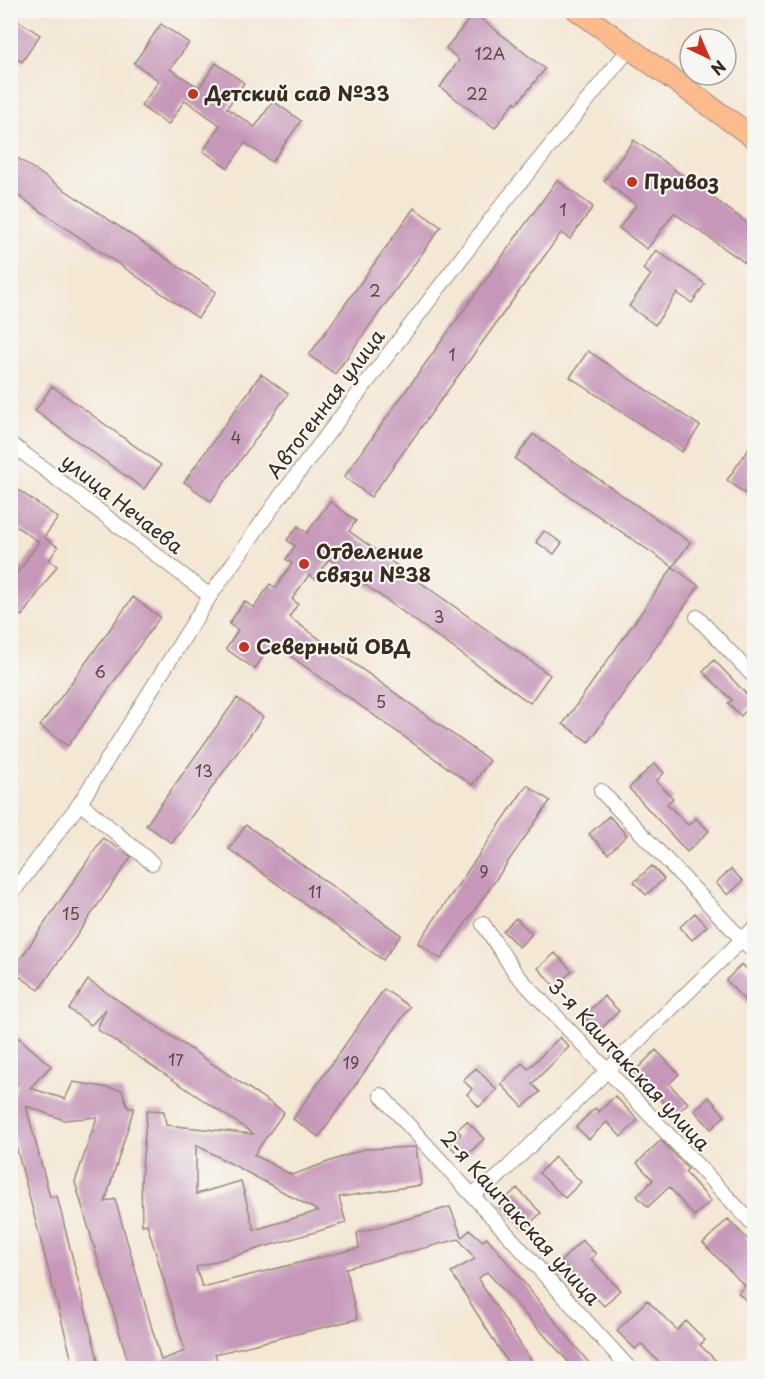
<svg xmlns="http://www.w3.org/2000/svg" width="765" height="1379" font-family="'Playpen Sans',sans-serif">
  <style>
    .building { fill: #c697b9; fill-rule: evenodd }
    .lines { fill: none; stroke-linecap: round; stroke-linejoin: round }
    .minor-casing { stroke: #988879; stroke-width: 16 }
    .primary-casing { stroke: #988879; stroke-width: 23 }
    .minor { stroke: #fff; stroke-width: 14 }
    .primary { stroke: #fbbb8d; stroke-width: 21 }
    .poi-dot { fill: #c8321e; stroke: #f6f6f2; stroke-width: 2 }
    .labels { text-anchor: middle; stroke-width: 4.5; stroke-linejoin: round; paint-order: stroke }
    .number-label { font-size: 16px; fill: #5e4545 }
    .poi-label { font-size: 20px; font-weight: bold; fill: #3b2a1e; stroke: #f6f6f2; text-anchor: start }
    .street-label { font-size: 20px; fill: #3b2a1e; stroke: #f6f6f2 }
  </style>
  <rect width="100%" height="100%" fill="#f6f6f2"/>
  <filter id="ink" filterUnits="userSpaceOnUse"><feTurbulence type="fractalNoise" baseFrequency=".0167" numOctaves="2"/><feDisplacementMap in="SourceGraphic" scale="12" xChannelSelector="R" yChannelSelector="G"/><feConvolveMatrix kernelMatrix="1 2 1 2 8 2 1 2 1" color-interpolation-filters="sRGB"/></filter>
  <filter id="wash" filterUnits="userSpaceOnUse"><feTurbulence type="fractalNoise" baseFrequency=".008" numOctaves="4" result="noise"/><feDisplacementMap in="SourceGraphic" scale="24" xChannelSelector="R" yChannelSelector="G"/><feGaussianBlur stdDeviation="1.35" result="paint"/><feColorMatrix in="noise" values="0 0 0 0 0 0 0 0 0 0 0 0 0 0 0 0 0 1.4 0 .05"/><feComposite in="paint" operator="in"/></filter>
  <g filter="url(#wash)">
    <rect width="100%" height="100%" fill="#f4e7d4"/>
    <g id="blocks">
      <!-- building -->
      <path class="building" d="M474,13L545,69L517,104L515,101L495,128L440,87L459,60L446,48Z
        M10,15L40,35L22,62L10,55Z
        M161,24L189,43L170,69L199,88L216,63L244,83L227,108L255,127L273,101L301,121L272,162L245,143L228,168L203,151L220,125L185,100L168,125L141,106L159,81L134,63Z
        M634,140L754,228V269L674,213L647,249L619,228L636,205L604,181Z
        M10,153L216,292L198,318L10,190Z
        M557,180L593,207L570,239L561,233L371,497L344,477Z
        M414,208L441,227L335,374L309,355Z
        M656,250L705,284L692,303L677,293L655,325L629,306L651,275L643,269Z
        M588,351L700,426L682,452L570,377Z
        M261,374L288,394L211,501L184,482Z
        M52,386L161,465L144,489L35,411Z
        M533,434L690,542L673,567L515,459Z
        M754,441V500L727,480Z
        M10,484L58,518L44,537L58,547L49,560L57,566L22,616L10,608V583L39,542L10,522Z
        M330,501L356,521L349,531L550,675L530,703L329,559L315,579L309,575L292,599L298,604L289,617L490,761L472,785L272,643L255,669L226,649L238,630L229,624L244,601L254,608L270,584L276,588L292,563L286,559L295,546L287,540L298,526L307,533Z
        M544,531L562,543L554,554L536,542Z
        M673,567L699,586L589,742L563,724Z
        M133,597L160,617L68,746L40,726Z
        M714,660L754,702L741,716L728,703L732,700L703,672Z
        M237,698L263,717L172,843L146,825Z
        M655,763L664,773L656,781L673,798L667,804L688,825L696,818L709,831L687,852L629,788Z
        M527,785L550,801L441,959L418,943Z
        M609,816L627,835L608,854L589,834Z
        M246,825L401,935L383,960L229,849Z
        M103,838L131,857L39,990L12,971Z
        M652,866L664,879L646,895L634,882Z
        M731,869L743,881L728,895L716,883Z
        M695,913L707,926L692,940L680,927Z
        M516,918L532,934L519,947L503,931Z
        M555,953L572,971L555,987L538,968Z
        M742,964L754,977V1011L726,980Z
        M88,980L284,1112L254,1155L292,1175L364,1149L416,1147L421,1185L339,1197L346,1223L196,1267L202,1287L359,1248L357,1233L450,1207L462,1237L470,1230L483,1241L487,1237L593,1368H574L487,1272L478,1279L536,1368H511L451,1272L475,1259L459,1239L346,1268L357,1319L215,1354L217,1360L198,1365L199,1368H130L75,1182L97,1117L64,1120L26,1106L50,1197L57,1196L100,1368H74L10,1123V1107L17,1083L10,1077V1030L51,1066L30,1088L65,1099L73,1082L122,1090L128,1108H134L105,1202L115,1199L161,1360L185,1351L147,1224L142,1225L141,1179L147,1110L164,1111L166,1125L254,1134L97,1029L106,1009L91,1025L69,1009ZM196,1145L267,1183L318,1211L254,1230L241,1181L196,1194Z
        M384,989L410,1007L319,1137L293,1119Z
        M604,996L619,1011L599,1031L584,1016Z
        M560,1037L569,1047L532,1084L540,1092L523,1107L501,1084L522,1063L528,1069Z
        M656,1050L679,1074L669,1084L688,1103L675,1115L634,1072Z
        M476,1068L497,1090L479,1107L467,1094L472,1089L463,1080Z
        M615,1096L638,1120L621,1137L607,1122L589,1139L576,1127L595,1108L599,1112Z
        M709,1097L725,1116L711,1129L694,1110Z
        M467,1121L484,1139L463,1159L449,1145L461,1134L457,1130Z
        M661,1140L688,1169L685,1172L711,1201L694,1216L669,1187L648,1207L637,1196L653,1180L637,1163Z
        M555,1157L581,1182L565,1198L539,1173Z
        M517,1188L541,1213L524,1229L500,1204Z
        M728,1219L754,1246V1308L738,1293L745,1286L703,1243Z
        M582,1240L596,1254L591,1259L620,1290L604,1306L561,1261Z
        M647,1300L677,1330L686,1321L705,1340L700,1345L717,1362L711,1368H665L641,1344L635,1349L617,1331Z"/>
    </g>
  </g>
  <g filter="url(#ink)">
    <use href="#blocks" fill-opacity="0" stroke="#988879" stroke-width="1.5"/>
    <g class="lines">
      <!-- minor casing -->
      <g class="minor-casing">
        <path id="minor" d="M10,443L210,596
          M697,617L754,677
          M601,791L754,952
          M80,803L152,863
          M10,896L80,803L210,596L279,498L498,210L630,48
          M483,924L516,974L754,1225
          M381,1095L629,1368
          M472,1194L496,1179L754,928"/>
      </g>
      <!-- primary casing -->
      <g class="primary-casing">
        <path id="primary" d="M577,10L754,138"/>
      </g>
      <!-- minor -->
      <use href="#minor" class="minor"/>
      <!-- primary -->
      <use href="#primary" class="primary"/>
    </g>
  </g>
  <!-- markers -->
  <g class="poi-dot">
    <circle cx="193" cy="94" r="6"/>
    <circle cx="632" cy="182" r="6"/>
    <circle cx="304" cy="564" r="6"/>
    <circle cx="244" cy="647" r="6"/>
  </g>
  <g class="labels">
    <!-- number labels -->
    <g class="number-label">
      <text x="490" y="60">12А</text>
      <text x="477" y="100">22</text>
      <text x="563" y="216">1</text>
      <text x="375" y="297">2</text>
      <text x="452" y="361">1</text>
      <text x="236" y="444">4</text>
      <text x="439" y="623">3</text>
      <text x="100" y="678">6</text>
      <text x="381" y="708">5</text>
      <text x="204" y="777">13</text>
      <text x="484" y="878">9</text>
      <text x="315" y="898">11</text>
      <text x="71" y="920">15</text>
      <text x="176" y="1066">17</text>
      <text x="351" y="1069">19</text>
    </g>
    <!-- poi labels -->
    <g class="poi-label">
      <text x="205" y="101">Детский сад №33</text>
      <text x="644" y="189">Привоз</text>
      <text x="316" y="559">Отделение<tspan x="316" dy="23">связи №38</tspan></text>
      <text x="256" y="654">Северный ОВД</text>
    </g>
    <!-- street labels -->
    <g class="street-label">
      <text transform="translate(326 404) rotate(-53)" y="7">Автогенная улица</text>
      <text transform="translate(122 504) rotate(38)" y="7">улица Нечаева</text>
      <text transform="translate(629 1065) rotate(47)" y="7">3-я Каштакская улица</text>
      <text transform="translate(520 1218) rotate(48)" y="7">2-я Каштакская улица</text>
    </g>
  </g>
  <!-- margin -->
  <rect width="765" height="1379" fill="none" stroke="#f6f6f2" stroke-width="36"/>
  <!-- north arrow -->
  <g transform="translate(708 57) rotate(136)"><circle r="28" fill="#f6f6f2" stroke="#aba49d" stroke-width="1.5"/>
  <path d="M0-4.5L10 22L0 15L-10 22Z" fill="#c8321e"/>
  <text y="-9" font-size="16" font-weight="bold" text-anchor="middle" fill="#3b2a1e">N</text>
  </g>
</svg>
